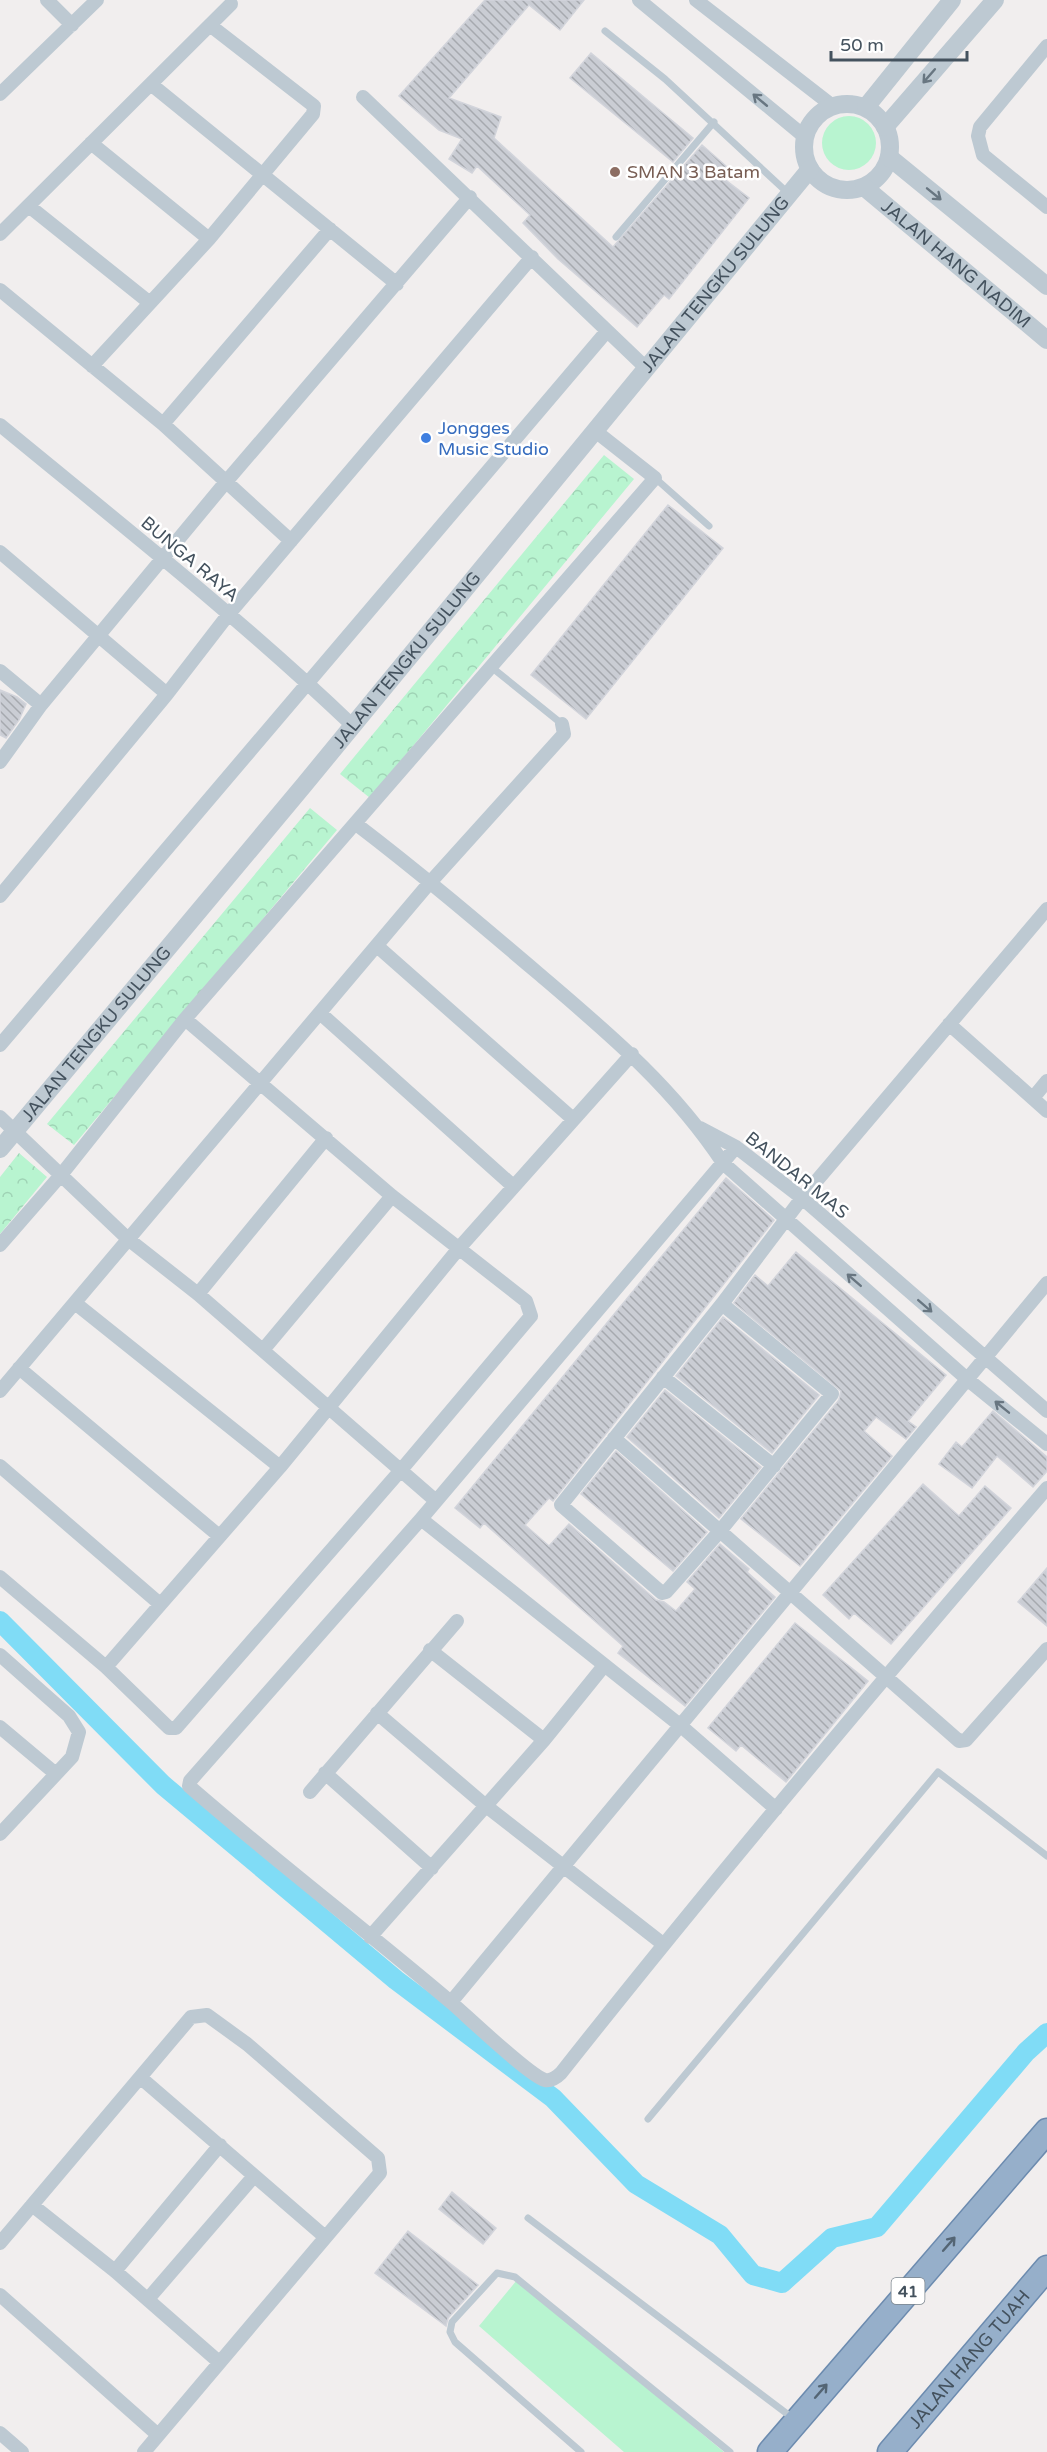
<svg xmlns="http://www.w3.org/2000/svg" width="1047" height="2452" font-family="'Varela Round',sans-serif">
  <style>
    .grass { fill: #b8f4d0 }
    .forest { fill: url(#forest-crowns) }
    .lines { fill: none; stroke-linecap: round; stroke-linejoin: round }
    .canal { stroke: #80dcf6; stroke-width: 20 }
    .building { fill: url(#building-back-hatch); stroke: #d2d4db; stroke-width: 1.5 }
    .trunk-casing { stroke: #6c8baf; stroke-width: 27 }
    .service { stroke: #bdc9d2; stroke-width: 7 }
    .minor { stroke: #bdc9d2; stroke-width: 14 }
    .tertiary { stroke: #bdc9d2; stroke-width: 18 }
    .trunk { stroke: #96afca; stroke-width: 24 }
    .oneway { stroke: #687681 }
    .oneway2 { stroke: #546574 }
    .education-dot { fill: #8d6e63; stroke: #fff; stroke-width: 2 }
    .shop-dot { fill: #3f7fe0; stroke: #fff; stroke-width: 2 }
    .labels { text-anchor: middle; stroke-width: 5; stroke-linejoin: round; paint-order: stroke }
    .shield { fill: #fff; stroke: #7c868e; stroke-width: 1.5 }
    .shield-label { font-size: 16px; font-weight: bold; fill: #44525e }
    .education-label { font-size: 18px; fill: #785e54; stroke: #fff; text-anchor: start }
    .street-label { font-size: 18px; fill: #44525e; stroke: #fff }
    .shop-label { font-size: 18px; fill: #366cbe; stroke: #fff; text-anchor: start }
  </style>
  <defs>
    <pattern id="forest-crowns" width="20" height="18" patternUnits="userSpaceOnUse" patternTransform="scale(1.5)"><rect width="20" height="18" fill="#b8f4d0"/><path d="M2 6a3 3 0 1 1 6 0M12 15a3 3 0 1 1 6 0" fill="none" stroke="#9fd3b5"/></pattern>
    <pattern id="building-back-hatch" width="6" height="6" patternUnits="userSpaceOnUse" patternTransform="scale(1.5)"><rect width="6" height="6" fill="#cacdd4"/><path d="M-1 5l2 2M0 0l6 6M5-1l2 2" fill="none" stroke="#a6a9af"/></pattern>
  </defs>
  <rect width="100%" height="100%" fill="#f1eeee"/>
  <!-- grass -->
  <path class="grass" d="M822 143a27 27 0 1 1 54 0a27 27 0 1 1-54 0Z
    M517,2280L724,2452H624L479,2326Z"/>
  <!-- forest -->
  <path class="forest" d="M604,455L634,479L370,798L340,774Z
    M310,808L337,830L74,1145L47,1124Z
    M19,1153L47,1177L0,1234V1177Z"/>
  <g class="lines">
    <!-- canal -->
    <path class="canal" d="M0,1621L163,1785L396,1980L553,2098L636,2184L720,2235L753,2275L782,2283L832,2238L877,2227L1026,2052L1047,2033"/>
  </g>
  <!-- building -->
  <path class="building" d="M485,0H584L560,30L529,5L449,98L501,117L494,138L613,247L702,145L726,166L719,175L749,198L669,299L664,295L637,327L558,259L523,223L530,215L477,166L472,173L449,159L462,139L439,130L399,96Z
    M591,53L693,138L673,162L570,78Z
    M668,505L723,548L586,719L531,675Z
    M0,690L17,697L26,704L19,720L6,738L0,735Z
    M726,1178L774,1220L553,1501L549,1498L525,1525L549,1546L569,1524L656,1600L664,1602L676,1611L695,1589L687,1582L720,1544L749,1569L747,1572L775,1597L685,1706L618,1653L623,1646L484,1523L480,1528L455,1508Z
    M796,1252L946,1375L908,1421L916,1427L906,1439L876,1417L864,1431L892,1456L800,1566L741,1519L839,1400L841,1391L734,1303L755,1275L768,1286Z
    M723,1317L819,1395L772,1453L676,1376Z
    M665,1390L761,1467L719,1518L627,1437Z
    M993,1411L1047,1457V1471L1033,1487L997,1456L972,1488L939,1464L956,1442L962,1447Z
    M616,1451L707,1532L673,1571L581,1494Z
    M923,1484L959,1516L985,1486L1011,1508L891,1644L854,1613L849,1619L823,1595Z
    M1047,1568V1626L1018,1602Z
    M795,1623L868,1681L786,1782L741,1745L736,1751L708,1728Z
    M452,2192L496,2228L483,2244L439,2209Z
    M408,2231L478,2285L448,2318L446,2326L375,2273Z"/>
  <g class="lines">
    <!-- trunk casing -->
    <g class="trunk-casing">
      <g id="trunk">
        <path d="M770,2452L1047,2131"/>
        <path id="s3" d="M890,2452L1047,2268"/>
      </g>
    </g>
    <!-- service -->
    <path class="service" d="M605,31L665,79L789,194
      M616,237L714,122
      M655,478L709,526
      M490,666L562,724
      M648,2119L938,1772L1047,1856
      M528,2218L794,2419
      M581,2452L455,2342L450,2332L452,2322L497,2273L515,2277L730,2452"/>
    <!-- minor -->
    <path class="minor" d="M47,0L72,25
      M639,0L805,137
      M696,0L834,107
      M1047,46L980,127L978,136L983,155L1047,207
      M152,85L397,284
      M0,94L97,0
      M363,97L645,367
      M91,143L209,239
      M30,207L150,303
      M0,234L231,4
      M0,290L163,424L291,541
      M92,366L209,239L313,114L314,106L211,26
      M163,424L330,229
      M0,425C119,523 241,619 352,725
      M0,552L167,694
      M0,671L41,705
      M0,762L41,705L225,483L470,197
      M356,824C419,872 479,923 539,974C608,1033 672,1086 723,1163L967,1379L1047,1444
      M0,896L167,694L228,615L532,257
      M377,946L573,1119
      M320,1013L513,1186
      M949,1024L1047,1111
      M0,1045L607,331
      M1033,1098L1047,1081
      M0,1117L128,1239L198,1294L436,1501
      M700,1128L736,1147L802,1198L1047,1411
      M736,1147L421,1519L190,1781L189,1786C275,1861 366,1930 453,2004C469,2018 530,2076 545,2080C551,2081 557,2077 561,2073C718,1874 882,1680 1047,1488
      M0,1245L61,1175L185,1019L655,478L594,430
      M198,1294L326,1138
      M75,1303L280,1467
      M722,1304L832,1394L720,1531L666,1592L662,1593L561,1505L722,1304L802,1198L1047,909
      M263,1350L392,1196
      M19,1368L218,1535
      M663,1377L774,1466
      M0,1391L426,887L564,734L562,724
      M614,1438L959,1741L966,1740L1047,1649
      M0,1466L160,1604
      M421,1519L681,1726L776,1809
      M0,1577L106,1667L169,1728H176L401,1470L531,1316L526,1301L392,1196L185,1019
      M430,1650L544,1740
      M0,1655L69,1716L79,1732L72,1757L0,1834
      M106,1667L280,1467L460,1247L632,1054
      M377,1713L486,1806L663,1944
      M0,1727L56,1774
      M325,1773L432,1868
      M310,1792L457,1621
      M370,1937L544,1740L603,1667
      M451,2002L1047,1283
      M141,2078L324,2236
      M32,2205L115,2271L219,2362
      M0,2243L191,2017L207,2015L247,2044L378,2158L380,2173L144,2452
      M115,2271L220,2145
      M0,2295L158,2435
      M148,2299L254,2176
      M0,2433L22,2452"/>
    <!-- tertiary -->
    <g class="tertiary">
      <circle cx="847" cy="147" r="43"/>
      <path d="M866,107L952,0"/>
      <path d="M885,127L995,0"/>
      <path d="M889,157L1047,286"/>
      <path id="s1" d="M864,187L1047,340"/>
      <path id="s2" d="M0,1149L304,785L810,169"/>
    </g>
    <!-- trunk -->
    <use href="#trunk" class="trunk"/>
  </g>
  <!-- one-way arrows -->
  <defs><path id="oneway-shaft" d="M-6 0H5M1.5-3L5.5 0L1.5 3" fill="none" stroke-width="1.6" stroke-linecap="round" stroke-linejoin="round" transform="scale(1.5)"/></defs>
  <g class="oneway">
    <use href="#oneway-shaft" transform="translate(929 76) rotate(131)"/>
    <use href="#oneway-shaft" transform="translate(760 100) rotate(-140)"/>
    <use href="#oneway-shaft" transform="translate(934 194) rotate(39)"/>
    <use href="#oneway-shaft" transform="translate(854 1280) rotate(-139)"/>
    <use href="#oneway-shaft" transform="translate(925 1306) rotate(41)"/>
    <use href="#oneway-shaft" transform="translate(1002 1407) rotate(-141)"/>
  </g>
  <g class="oneway2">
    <use href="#oneway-shaft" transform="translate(949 2244) rotate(-49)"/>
    <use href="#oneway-shaft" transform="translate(821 2391) rotate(-49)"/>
  </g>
  <!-- markers -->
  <circle class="education-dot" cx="615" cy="172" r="6"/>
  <circle class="shop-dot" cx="426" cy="438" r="6"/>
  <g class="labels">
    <!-- shield labels -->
    <rect class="shield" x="891.5" y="2278" width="33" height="26" rx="4.5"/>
    <g class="shield-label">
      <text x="908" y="2297">41</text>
    </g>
    <!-- education labels -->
    <g class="education-label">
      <text x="627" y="178">SMAN 3 Batam</text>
    </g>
    <!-- street labels -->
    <g class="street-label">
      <text dy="6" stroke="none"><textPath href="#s1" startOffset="120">JALAN HANG NADIM</textPath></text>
      <text dy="6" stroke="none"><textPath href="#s2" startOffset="1122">JALAN TENGKU SULUNG</textPath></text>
      <text transform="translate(190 559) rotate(40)" y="6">BUNGA RAYA</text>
      <text dy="6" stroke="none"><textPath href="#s2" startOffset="636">JALAN TENGKU SULUNG</textPath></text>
      <text dy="6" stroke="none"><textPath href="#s2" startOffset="150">JALAN TENGKU SULUNG</textPath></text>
      <text transform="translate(797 1175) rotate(39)" y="6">BANDAR MAS</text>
      <text dy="6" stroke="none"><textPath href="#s3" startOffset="122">JALAN HANG TUAH</textPath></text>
    </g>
    <!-- shop labels -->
    <g class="shop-label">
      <text x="438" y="434">Jongges<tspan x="438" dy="21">Music Studio</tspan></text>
    </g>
  </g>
  <!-- scale -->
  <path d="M831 51v9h136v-9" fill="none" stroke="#44525e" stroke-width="3"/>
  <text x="840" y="51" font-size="18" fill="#44525e" stroke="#ffffff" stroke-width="4.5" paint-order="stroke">50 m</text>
</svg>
